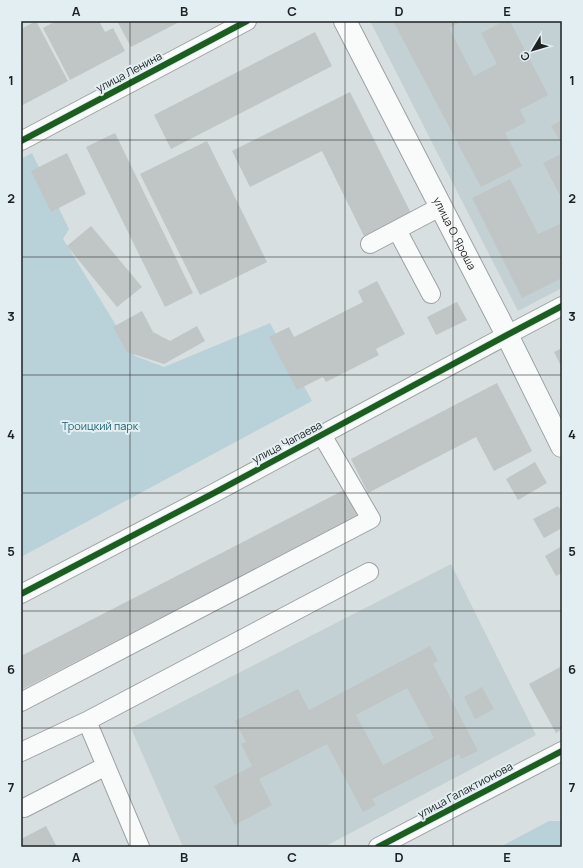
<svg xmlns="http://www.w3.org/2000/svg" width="583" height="868" font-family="Manrope,sans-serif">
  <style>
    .built { fill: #c3d1d5 }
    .green { fill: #b9d1d8 }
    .building { fill: #c0c5c6; fill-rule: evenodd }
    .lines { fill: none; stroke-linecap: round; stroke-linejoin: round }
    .minor-casing { stroke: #9da2a3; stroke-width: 20 }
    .major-casing { stroke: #9da2a3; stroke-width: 24 }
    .minor { stroke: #f9fafa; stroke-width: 18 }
    .major { stroke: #f9fafa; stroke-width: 22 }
    .cycleway-casing { stroke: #e2eef1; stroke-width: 8 }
    .cycleway { stroke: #1b5e20; stroke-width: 6 }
    .grid { fill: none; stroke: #1d2122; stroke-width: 1; stroke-opacity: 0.55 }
    .labels { text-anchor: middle; stroke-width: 4; stroke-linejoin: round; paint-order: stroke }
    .street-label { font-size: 11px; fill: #1d2122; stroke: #e2eef1 }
    .park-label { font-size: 11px; fill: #1b5f71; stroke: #e2eef1 }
    .neatline { fill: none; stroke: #1d2122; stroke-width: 1.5 }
    .grid-label { font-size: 13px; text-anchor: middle; font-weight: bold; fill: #1d2122 }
  </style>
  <rect width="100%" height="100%" fill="#d8dfe0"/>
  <!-- built -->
  <path class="built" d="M370,21H562V288L518,311Z
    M451,564L536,735L324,847H183L131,728Z"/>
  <!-- green -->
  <path class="green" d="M32,153L69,229L63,239L135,356L164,367L270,323L312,401L21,557V159Z
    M549,821H562V847H500Z"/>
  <!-- building -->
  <path class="building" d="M36,21L68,81L21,106V61L23,60L21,57V29Z
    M56,21H99L105,32L113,28L125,51L70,80L43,28Z
    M117,21H181L131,47Z
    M393,21H462L449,28L474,76L497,64L481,33L504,21H510L548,95L520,110L526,122L505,133L522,166L481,187Z
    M315,32L332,66L171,149L154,115Z
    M350,92L411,213L364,236L322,151L250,187L232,151Z
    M562,120V144L551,126Z
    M115,133L193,293L165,307L86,147Z
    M207,141L267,262L200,295L140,174Z
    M67,153L86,194L51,212L31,171Z
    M561,154L562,156V199L543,163Z
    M510,179L538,234L562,223V278L522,298L472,198Z
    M91,226L142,287L117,307L67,246Z
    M377,281L405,334L376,349L379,355L326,382L323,377L297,390L269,337L289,327L294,337L363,302L358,291Z
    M457,302L467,320L436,335L427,317Z
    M142,311L153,332L170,341L197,326L205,341L164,364L127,352L113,327Z
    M562,348V368L554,352Z
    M497,383L532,451L494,471L476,437L368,493L351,459Z
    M535,462L547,483L518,500L506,479Z
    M344,490L358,516L21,690V656Z
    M558,506L562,512V528L544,538L533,519Z
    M562,546V573L556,576L545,556Z
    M430,646L438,661L433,664L478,751L461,759L459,754L372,799L376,805L363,812L327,744L259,779L272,805L235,825L214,786L252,766L241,744L246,742L235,721L298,689L309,710ZM407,688L434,738L383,765L356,715Z
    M562,666V729L556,733L529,684Z
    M482,687L494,709L475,719L464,697Z
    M46,826L57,847H21V839Z"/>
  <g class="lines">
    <!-- minor casing -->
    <g class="minor-casing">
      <path id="minor" d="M21,141L247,21
        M397,230L431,294
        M370,244L440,207
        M21,594L214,493L507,335L562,306
        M21,702L371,519L322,435
        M87,721L369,572
        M21,752L87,721L140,847
        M24,808L106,766
        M378,847L562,751"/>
    </g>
    <!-- major casing -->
    <g class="major-casing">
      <g id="major">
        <path id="s1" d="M345,21L507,335L562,446"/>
      </g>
    </g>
    <!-- minor -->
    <use href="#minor" class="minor"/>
    <!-- major -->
    <use href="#major" class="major"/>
    <!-- cycleway casing -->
    <g class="cycleway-casing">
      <path id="cycleway" d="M21,141L247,21
        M21,594L214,493L507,335L562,306
        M378,847L562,751"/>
    </g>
    <!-- cycleway -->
    <use href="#cycleway" class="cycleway"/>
  </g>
  <!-- grid -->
  <path class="grid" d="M130,21V847M238,21V847M345,21V847M453,21V847M21,140H562M21,257H562M21,375H562M21,493H562M21,611H562M21,728H562"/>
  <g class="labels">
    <!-- street labels -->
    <g class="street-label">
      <text transform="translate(129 72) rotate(-28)" y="4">улица Ленина</text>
      <text dy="4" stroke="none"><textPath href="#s1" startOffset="239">улица О. Яроша</textPath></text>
      <text transform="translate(287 442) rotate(-28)" y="4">улица Чапаева</text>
      <text transform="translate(465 790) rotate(-28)" y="4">улица Галактионова</text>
    </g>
    <!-- park labels -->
    <g class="park-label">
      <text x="100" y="430">Троицкий парк</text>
    </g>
  </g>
  <!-- border -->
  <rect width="583" height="868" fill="none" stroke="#e2eef1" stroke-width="44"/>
  <!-- north arrow -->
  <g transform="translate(533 50) rotate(232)" stroke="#e2eef1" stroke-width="3" paint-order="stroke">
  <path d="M0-3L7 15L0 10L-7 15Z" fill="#1d2122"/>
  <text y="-6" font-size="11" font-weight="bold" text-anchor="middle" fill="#1d2122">С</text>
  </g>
  <rect x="22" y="22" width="539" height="824" class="neatline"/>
  <g class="grid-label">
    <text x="76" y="16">A</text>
    <text x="184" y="16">B</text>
    <text x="292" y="16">C</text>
    <text x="399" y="16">D</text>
    <text x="507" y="16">E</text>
    <text x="11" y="85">1</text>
    <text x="572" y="85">1</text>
    <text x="11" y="203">2</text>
    <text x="572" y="203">2</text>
    <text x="11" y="321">3</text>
    <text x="572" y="321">3</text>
    <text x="11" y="439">4</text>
    <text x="572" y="439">4</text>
    <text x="11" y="556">5</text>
    <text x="572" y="556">5</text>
    <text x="11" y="674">6</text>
    <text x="572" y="674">6</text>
    <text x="11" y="792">7</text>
    <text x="572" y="792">7</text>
    <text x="76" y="862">A</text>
    <text x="184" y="862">B</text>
    <text x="292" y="862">C</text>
    <text x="399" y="862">D</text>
    <text x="507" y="862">E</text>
  </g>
</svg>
